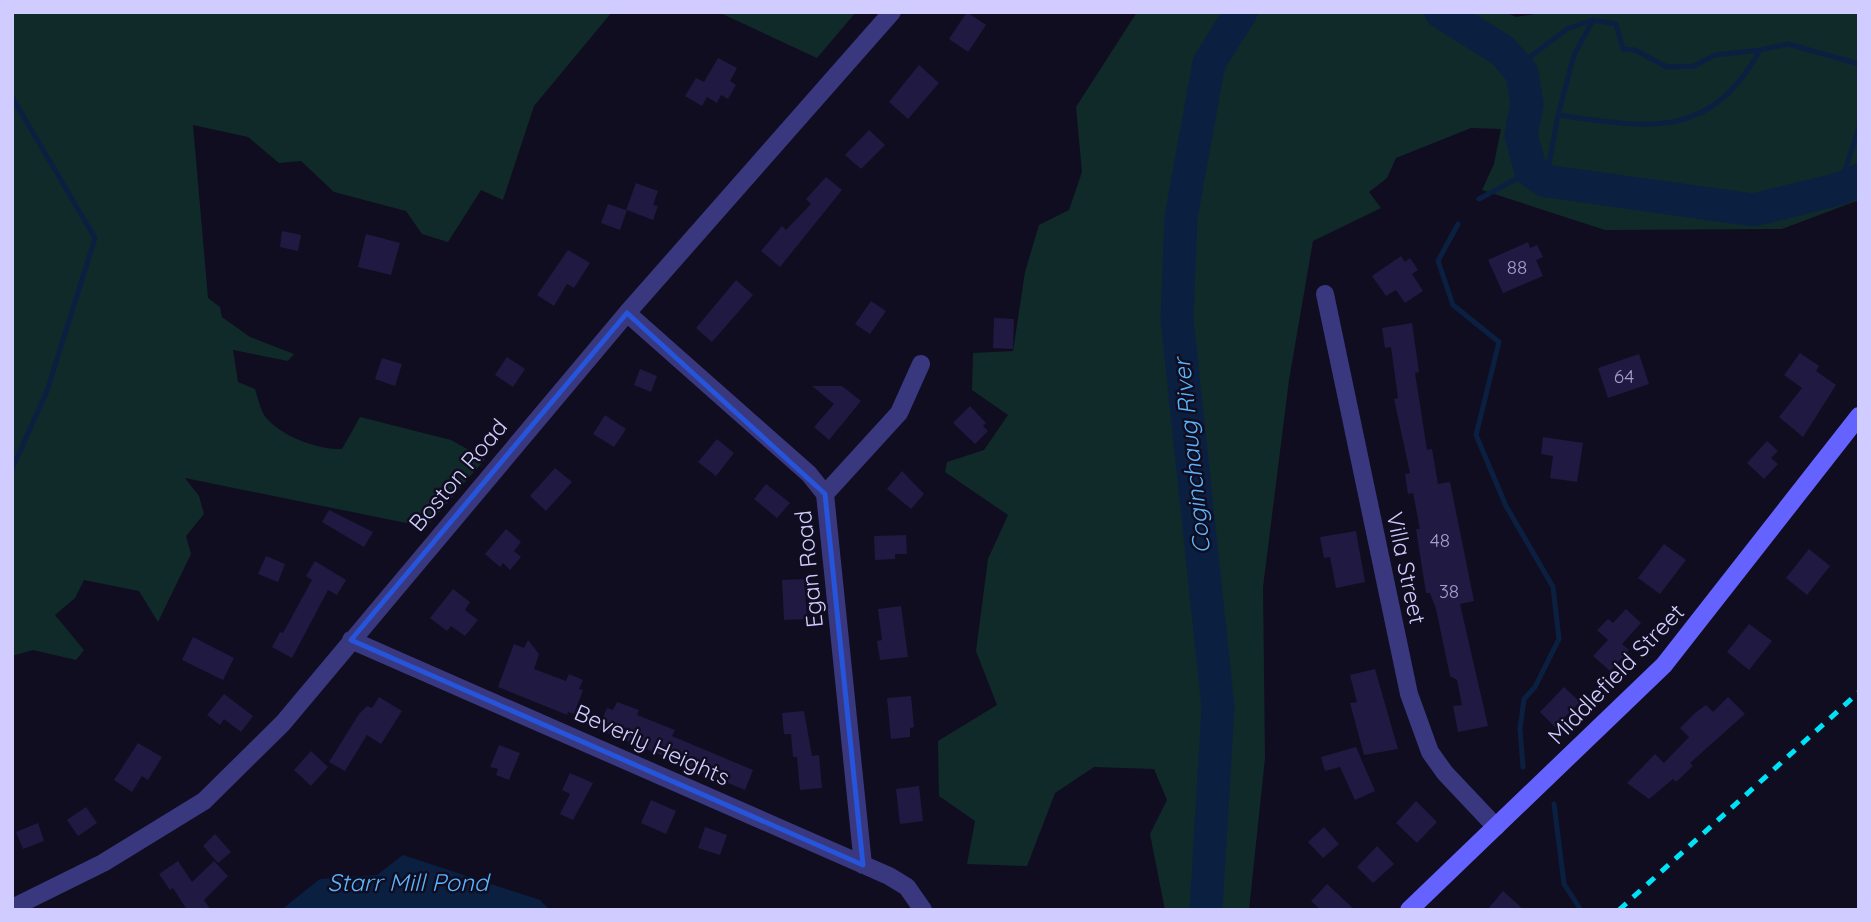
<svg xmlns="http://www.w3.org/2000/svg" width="1871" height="922" font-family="Quicksand,sans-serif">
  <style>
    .green { fill: #102a29 }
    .water { fill: #0b2041 }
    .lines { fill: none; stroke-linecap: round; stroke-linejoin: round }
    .stream { stroke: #0b2041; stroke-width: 5 }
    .river { stroke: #0b2041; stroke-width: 33 }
    .building { fill: #201941 }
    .street { stroke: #39387f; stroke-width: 18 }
    .secondary { stroke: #6563ff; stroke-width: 18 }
    .rail { stroke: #00e2f7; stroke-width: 5; stroke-dasharray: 10 9; stroke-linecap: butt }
    .marked { fill: none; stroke: #2654da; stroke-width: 5; stroke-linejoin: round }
    .labels { text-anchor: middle; stroke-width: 5; stroke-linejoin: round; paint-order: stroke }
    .number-label { font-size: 19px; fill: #a59fd0 }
    .street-label { font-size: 23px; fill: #d1ccff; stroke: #100d20 }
    .water-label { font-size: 24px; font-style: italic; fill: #5ab5ff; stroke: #100d20 }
  </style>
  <rect width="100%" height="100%" fill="#100d20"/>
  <!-- green -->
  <path class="green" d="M12,12H612L534,106L503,200L481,190L448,242L422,234L406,211L334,192L301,161L279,163L248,137L193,125L208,298L220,307L222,317L250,337L294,354L288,361L233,350L238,382L255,389C258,398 261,413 267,419C284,437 318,450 342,449L360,417L451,440L485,459L426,527L185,478L199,496L204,514L186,536L191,554L158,622L139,591L84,580L75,598L55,615L84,650L76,660L33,650L12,656Z
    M718,12H856L817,58Z
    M1137,12H1505L1516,17L1546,12H1859V200L1782,229L1605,230L1482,190L1494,164L1501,129L1471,128L1396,158L1387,178L1369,192L1381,208L1313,241L1289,380L1263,587L1265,758L1249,910H1165L1150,834L1167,800L1154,769L1094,767L1055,793L1027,866L967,864L975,821L939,796L938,741L997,705L976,651L988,559L1008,515L945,472L947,462L984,450L1008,415L972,390L973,353L1013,351L1025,272L1039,225L1069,210L1082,172L1076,107Z"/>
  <!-- water -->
  <path class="water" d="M403,855L540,900L550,910H281L320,879L377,875Z"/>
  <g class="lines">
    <!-- stream -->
    <path class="stream" d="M1517,67L1567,29L1593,20L1616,24L1623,49L1635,50L1667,67L1694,66L1715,55L1760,50
      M12,97L95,238L47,391L12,469
      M1558,115L1574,55L1593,20
      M1546,181L1558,115C1648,128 1710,141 1760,50L1788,44L1859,64
      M1839,189L1859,127
      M1479,199L1531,171
      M1458,224L1438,261L1453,305L1499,342L1476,435L1506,506L1553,587L1559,639L1535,687L1524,699L1520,729L1523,767
      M1554,804L1564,884L1581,910"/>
    <!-- river -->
    <path class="river" d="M1441,12L1503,51L1522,73L1527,104L1521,135L1531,171L1546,181L1753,210L1839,189L1859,180
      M1206,910L1218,707L1177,319L1181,217L1209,63L1241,12"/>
  </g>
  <!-- building -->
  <path class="building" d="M967,12L986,25L968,52L949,39Z
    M718,58L737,68L730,81L736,85L728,99L721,95L717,103L707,97L702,106L685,96L696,78L704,82Z
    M919,65L939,83L908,119L889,102Z
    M869,130L885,145L861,169L845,155Z
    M826,177L842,190L780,267L761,251L782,226L786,230L811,204L806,199Z
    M636,183L658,191L653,205L658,206L653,220L627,210L620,230L601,223L608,204L626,210Z
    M282,231L301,235L298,251L280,247Z
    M366,234L400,243L391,275L358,267Z
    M1528,242L1530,248L1537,245L1543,257L1536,260L1543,276L1503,293L1488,260Z
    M568,250L590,263L574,288L567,284L554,306L537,295Z
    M1401,256L1405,262L1410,258L1418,270L1412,274L1423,291L1405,303L1396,290L1386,296L1372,276Z
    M736,280L753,295L712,342L696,328Z
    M871,301L886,311L870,334L855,324Z
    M994,318L1014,319L1013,349L993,348Z
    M1412,323L1419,372L1415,373L1427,450L1432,449L1438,484L1450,482L1474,601L1460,604L1488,726L1458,732L1453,706L1462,705L1457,680L1450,676L1436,609L1430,593H1426L1416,529H1420L1413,493L1408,494L1405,474L1410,473L1394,399L1398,398L1391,347L1385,348L1382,328Z
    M1800,353L1819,366L1816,371L1836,385L1803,437L1779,417L1802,388L1784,375Z
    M1639,354L1649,384L1608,398L1598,368Z
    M507,357L525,369L513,387L495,375Z
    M382,358L402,364L395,386L375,379Z
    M640,369L657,376L651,392L634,385Z
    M812,386H842L861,401L829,440L814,427L834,404Z
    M970,406L986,423L983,426L988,431L975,444L953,423Z
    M605,415L626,429L614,447L593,434Z
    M1543,437L1583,443L1577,482L1550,478L1553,456L1541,454Z
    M717,439L734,453L716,476L698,462Z
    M1767,441L1778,451L1771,458L1778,464L1764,479L1747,463Z
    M555,468L572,482L546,511L530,496Z
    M902,471L924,494L911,509L887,489Z
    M766,484L790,503L777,518L754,499Z
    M329,510L373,532L364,547L322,522Z
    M506,529L521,542L514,551L521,557L510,570L503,563L500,567L485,554Z
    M1356,531L1365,582L1336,588L1330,557L1324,558L1320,537Z
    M906,535L907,554H895V559L875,560L874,536Z
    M1664,544L1686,560L1660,594L1638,578Z
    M1809,549L1830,566L1807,595L1786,578Z
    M266,556L285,564L278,582L258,574Z
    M315,561L346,580L337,595L328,590L292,658L272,647L280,632L283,633L312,580L306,576Z
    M804,579L807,619L784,620L782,580Z
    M453,589L470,602L465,610L478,620L465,636L451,626L447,631L430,618Z
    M901,606L908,657L880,660L877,641L882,640L878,609Z
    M1626,609L1641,623L1622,644L1629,650L1610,671L1593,656L1608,640L1597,630L1608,619L1613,623Z
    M1749,624L1772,641L1749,670L1727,652Z
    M193,637L234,658L223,680L182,660Z
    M528,640L539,654L534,669L566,681L569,674L583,680L579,689L583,690L574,714L568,712L567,715L498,687L514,644L524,648Z
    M1375,669L1398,749L1364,755L1350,703L1357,702L1350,675Z
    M1564,687L1580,702L1555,727L1540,712Z
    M224,694L253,716L241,732L224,719L220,725L207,715Z
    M911,696L914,727L910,728V737L891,739L887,698Z
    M379,697L402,711L381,744L367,735L345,771L329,762L359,714L367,706L372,708Z
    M1728,697L1745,714L1690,763L1693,766L1676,782L1673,779L1649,799L1627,783L1655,754L1664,763L1689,737L1680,728L1695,713L1706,705L1713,712Z
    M617,702L639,710L637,715L675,730L672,736L753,770L745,790L598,729L607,708L613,710Z
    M804,711L812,756L819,755L822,788L800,790L797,757H793L791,734H784L782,713Z
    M138,743L162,757L148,780L142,776L132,792L114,780Z
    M499,745L520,753L509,780L496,775L498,769L490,767Z
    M1356,747L1375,791L1355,800L1340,767L1325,771L1321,757Z
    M311,751L328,767L311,786L294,770Z
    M570,773L593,783L573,820L560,814L570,794L562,790Z
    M919,786L923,821L900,824L896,789Z
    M651,800L676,811L666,834L641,823Z
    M1416,801L1437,822L1417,843L1396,823Z
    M86,807L97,823L78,836L67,820Z
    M38,823L44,841L23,849L16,832Z
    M705,827L727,835L720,855L698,848Z
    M1324,827L1339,844L1323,858L1308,842Z
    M215,834L231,852L218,863L203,846Z
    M1377,846L1394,864L1373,883L1357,867Z
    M178,861L192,882L214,861L228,876L204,900L211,910H187L173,888L170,890L159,874Z
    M1327,884L1355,910H1321L1311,901Z
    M1503,891L1524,910H1487Z"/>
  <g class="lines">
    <!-- street -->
    <path class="street" d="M1325,294L1409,694L1430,752L1445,773L1496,827
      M627,313L809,474L825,494L863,865
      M825,494L899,413L921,364
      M351,640L889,876L907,887L923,910
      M12,908L103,863L204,801L283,723L627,313L892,12"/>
    <!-- secondary -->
    <path class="secondary" d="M1409,910L1664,665L1859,416"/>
    <!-- rail -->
    <path class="rail" d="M1619,910L1859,692"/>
  </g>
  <!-- marked area -->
  <path class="marked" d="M627,313L825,494L863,865L351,640Z"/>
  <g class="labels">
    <!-- number labels -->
    <g class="number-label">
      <text x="1517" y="274">88</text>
      <text x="1624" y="383">64</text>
      <text x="1440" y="547">48</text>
      <text x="1449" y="598">38</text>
    </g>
    <!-- street labels -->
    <g class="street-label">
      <text transform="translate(458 475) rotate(-50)" y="8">Boston Road</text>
      <text transform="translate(1406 568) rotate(78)" y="8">Villa Street</text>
      <text transform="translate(809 569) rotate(-96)" y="8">Egan Road</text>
      <text transform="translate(1616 674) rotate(-46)" y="8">Middlefield Street</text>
      <text transform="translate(652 745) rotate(24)" y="8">Beverly Heights</text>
    </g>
    <!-- water labels -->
    <g class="water-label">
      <text transform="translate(1192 456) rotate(-96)" y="8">Coginchaug River</text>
      <text x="408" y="891">Starr Mill Pond</text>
    </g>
  </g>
  <!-- border -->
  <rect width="1871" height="922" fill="none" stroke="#d1ccff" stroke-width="28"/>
</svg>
